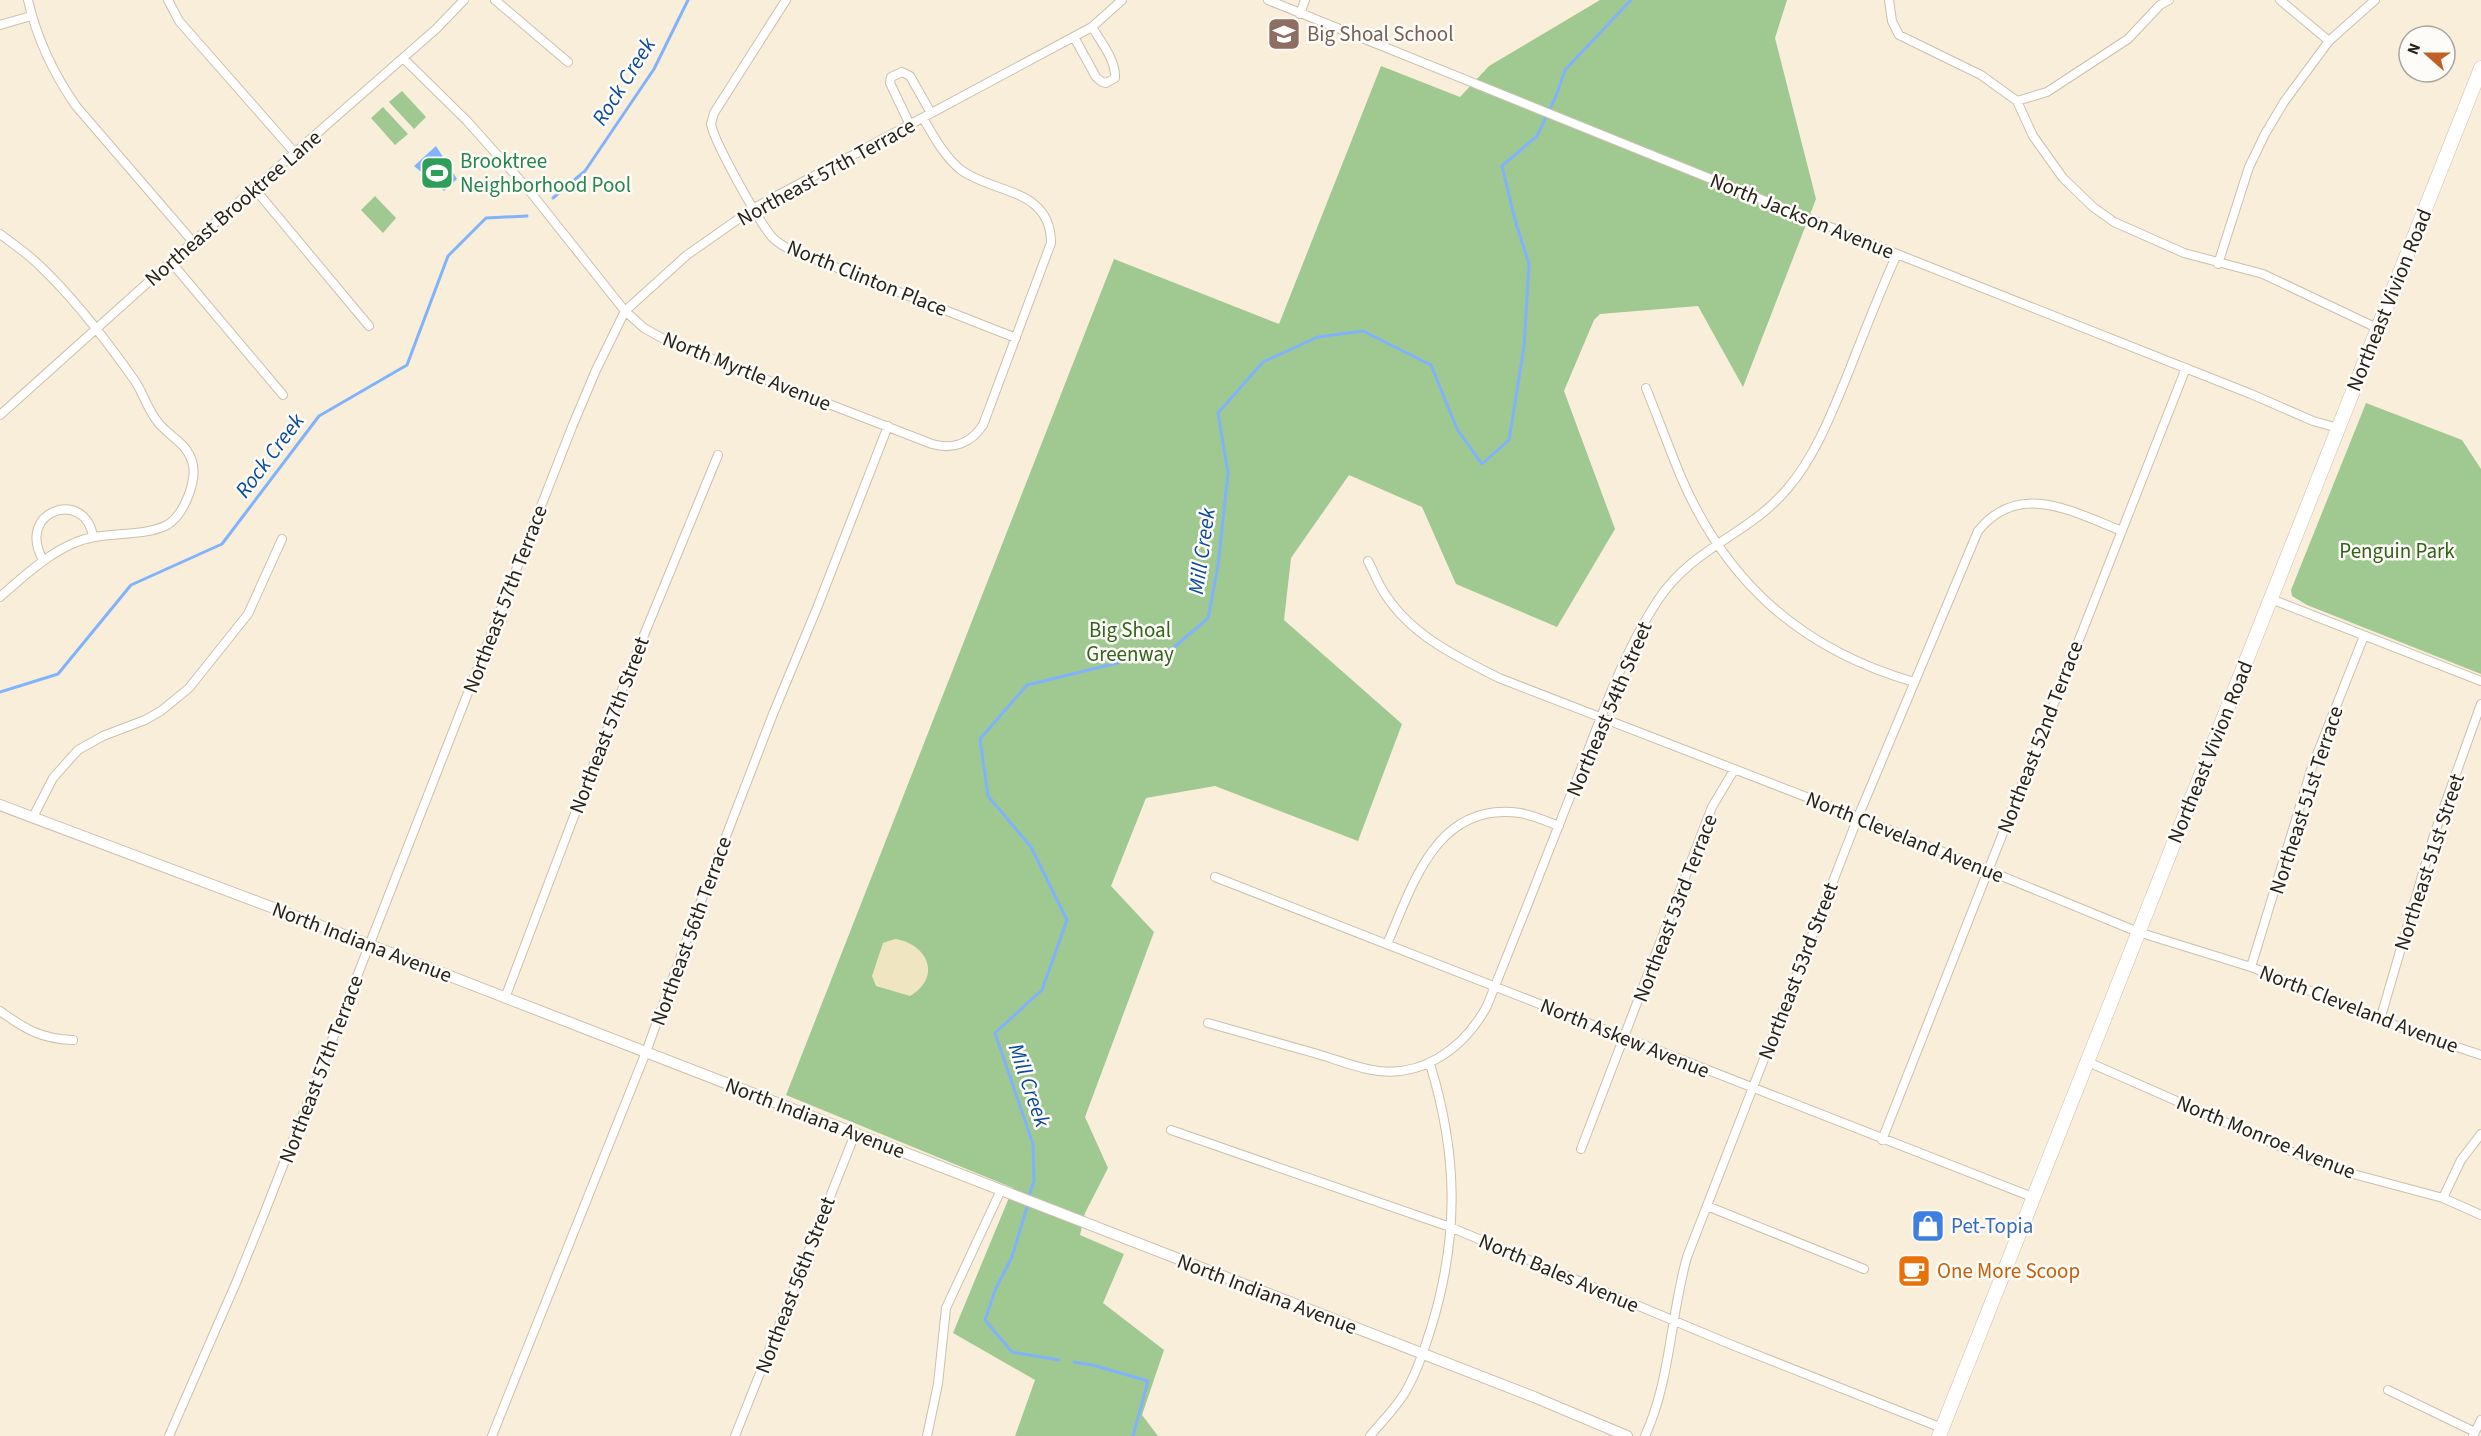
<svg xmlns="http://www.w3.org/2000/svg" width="2481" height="1436" font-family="'Source Sans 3',sans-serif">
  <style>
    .green { fill: #a0c991 }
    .sand { fill: #efe5c0 }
    .water { fill: #81b3fc }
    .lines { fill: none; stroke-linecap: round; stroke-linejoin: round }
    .stream { stroke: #81b3fc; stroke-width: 3 }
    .minor-casing { stroke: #cbc0ac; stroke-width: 10 }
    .tertiary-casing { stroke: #cbc0ac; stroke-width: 12 }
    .primary-casing { stroke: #cbc0ac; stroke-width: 15 }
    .minor { stroke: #fff; stroke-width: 8 }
    .tertiary { stroke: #fff; stroke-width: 10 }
    .primary { stroke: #fff; stroke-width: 14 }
    .labels { text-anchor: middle; stroke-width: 5; stroke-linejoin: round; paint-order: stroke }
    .education-label { font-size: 21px; fill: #785e54; stroke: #fefcf8; text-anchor: start }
    .leisure-label { font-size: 21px; fill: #27864d; stroke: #fefcf8; text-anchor: start }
    .street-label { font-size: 21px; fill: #27231b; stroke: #fefcf8 }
    .park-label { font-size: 21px; fill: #316318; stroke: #fefcf8 }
    .shop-label { font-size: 21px; fill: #366cbe; stroke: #fefcf8; text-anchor: start }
    .food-label { font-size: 21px; fill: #c56008; stroke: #fefcf8; text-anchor: start }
    .water-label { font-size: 22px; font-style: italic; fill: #0a4a9d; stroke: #fefcf8 }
  </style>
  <rect width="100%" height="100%" fill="#f9eed9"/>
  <!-- green -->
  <path class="green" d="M1600,0H1787L1775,38L1816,199L1743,387L1698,306L1600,314L1594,320L1564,391L1615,529L1557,627L1456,584L1422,507L1349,475L1291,558L1284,620L1402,724L1358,841L1215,786L1146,798L1111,886L1154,932L1085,1117L1108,1168L1085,1213L1080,1235L1124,1254L1103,1303L1164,1350L1142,1415L1158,1436H1015L1035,1380L953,1333L1013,1188L786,1095L1114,259L1279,324L1381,66L1460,97L1489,66Z
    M402,91L426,117L414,129L389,102Z
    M383,107L408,134L395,145L371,118Z
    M375,196L396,218L383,233L361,210Z
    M2366,403L2462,440L2481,469V674L2307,605L2292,596L2291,590Z"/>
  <!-- sand -->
  <path class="sand" d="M895,939C928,944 942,977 910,996L876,986L872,976L883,943Z"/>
  <!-- water -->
  <path class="water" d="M436,146L457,179L444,191L414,166Z"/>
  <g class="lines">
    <!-- stream -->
    <path class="stream" d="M553,198L585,171L654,69L688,0
      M0,692L58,674L131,585L222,544L319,416L407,365L448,256L486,218L527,216
      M1029,1197L1034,1181L1033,1144L995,1033L1042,990L1067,920L1031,847L988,796L980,739L1027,685L1171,650L1208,618L1218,566L1228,473L1218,413L1263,362L1318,337L1363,331L1431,365L1457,429L1482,464L1509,440L1524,347L1529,264L1515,220L1502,166L1537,136L1556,96L1565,70L1631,0
      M1028,1204L1012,1257L996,1288L985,1320L1012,1352L1059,1360
      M1074,1362L1096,1366L1148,1381L1133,1436"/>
    <!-- minor casing -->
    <g class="minor-casing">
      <path id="minor" d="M28,0C37,39 53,73 76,106L193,242
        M168,0L179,21L295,153
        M495,0L568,62
        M786,0L714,113L711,124C715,144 758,220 772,237C778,243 784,247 792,250L1016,338
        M1268,0L1897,254L2251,394L2313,421L2338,428
        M1889,0L1892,21L1899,35L1981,75L2017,101L2033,136L2063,178L2093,207L2114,222L2184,253L2263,274L2377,328
        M2280,0L2329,41
        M1300,14L1305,0
        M0,25L31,16
        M1074,37L1096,77L1102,82L1106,83L1115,78C1116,60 1101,42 1092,27
        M403,58L467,121L528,189L625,311L644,328L669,342L932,444C953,450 971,443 983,425L1051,243C1051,188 994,194 961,170C944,156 934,137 923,118
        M2017,101L2047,92L2128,39L2160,5L2169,0
        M910,125L890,83L891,77L902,72L910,76L931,113
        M254,188L369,326
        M0,234C13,244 27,253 39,265C72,296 109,344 135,381C143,393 147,408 157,421C168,436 186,442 192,461C198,480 184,515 167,525C148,535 116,533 95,537C60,542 26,574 0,597
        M171,262L283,395
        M2218,264L2249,167L2265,134L2284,102L2329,41L2375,0
        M1646,388C1658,418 1669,448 1681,477C1727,584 1803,650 1914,682
        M0,415L193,242L436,29L464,0
        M43,560C15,510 86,488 93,537
        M1368,561C1374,572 1378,584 1385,594C1411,635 1457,657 1499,678L1858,817L2138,932L2251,967L2412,1032L2481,1055
        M2271,599L2481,681
        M33,817L53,778L78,750L103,736L145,720L161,711L189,688L248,614L282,539
        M1215,877L2035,1198
        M1387,944C1413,885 1436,801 1520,813C1533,815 1546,821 1559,826
        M2251,967L2312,767L2364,636
        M505,998L628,674L718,455
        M0,1011C25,1029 41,1039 73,1040
        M2380,1020L2434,835L2481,704
        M1208,1023C1243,1033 1279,1043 1314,1053C1332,1058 1349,1065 1367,1069C1419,1081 1463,1050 1487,1006C1518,929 1549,851 1579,774C1602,715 1623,653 1658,600C1694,546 1749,535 1788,488C1815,456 1831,415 1847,376C1863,335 1879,294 1897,254
        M2088,1062L2313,1161L2342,1171L2443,1198L2481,1215
        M1171,1130L1450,1227L1732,1345L1942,1428
        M1882,1140L2186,368
        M1581,1149L1712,807L1734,770
        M2443,1198L2461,1160L2481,1134
        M1707,1206L1864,1269
        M2388,1390L2475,1432
        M169,1436L236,1283L264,1214L572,427L596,370L625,311L687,255L754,208L1092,27L1122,0
        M492,1436L646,1052L695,917L773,714L817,608L888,426
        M735,1436L855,1134
        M927,1436L938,1384L946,1308L1001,1190
        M1370,1436C1382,1421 1398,1406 1407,1389C1418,1369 1425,1347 1432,1325C1459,1235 1458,1155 1430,1064
        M1645,1436C1671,1379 1670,1317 1687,1257L1858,817L1978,531C2019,480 2073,512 2122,531
        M2473,1436L2481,1420"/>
    </g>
    <!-- tertiary casing -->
    <g class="tertiary-casing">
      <path id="tertiary" d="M0,805L316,924L1534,1397L1627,1436"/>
    </g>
    <!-- primary casing -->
    <g class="primary-casing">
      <path id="primary" d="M1939,1436L2481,68"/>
    </g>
    <!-- minor -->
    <use href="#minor" class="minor"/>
    <!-- tertiary -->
    <use href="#tertiary" class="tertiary"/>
    <!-- primary -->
    <use href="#primary" class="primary"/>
  </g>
  <!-- icons -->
  <defs>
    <g id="school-square" transform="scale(1.725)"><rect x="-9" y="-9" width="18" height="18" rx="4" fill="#8d6e63" stroke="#fefcf8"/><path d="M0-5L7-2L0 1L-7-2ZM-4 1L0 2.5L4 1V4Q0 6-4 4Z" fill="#fff"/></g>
    <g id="stadium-square" transform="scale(1.725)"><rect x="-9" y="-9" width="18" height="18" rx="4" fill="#2e9e5b" stroke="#fefcf8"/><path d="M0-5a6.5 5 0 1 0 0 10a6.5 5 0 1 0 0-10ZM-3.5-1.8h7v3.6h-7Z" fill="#fff"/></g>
    <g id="shop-square" transform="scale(1.725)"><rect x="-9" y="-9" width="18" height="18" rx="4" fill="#3f7fe0" stroke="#fefcf8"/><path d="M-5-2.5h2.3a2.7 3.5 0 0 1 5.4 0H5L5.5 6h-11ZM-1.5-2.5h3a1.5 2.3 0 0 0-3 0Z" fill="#fff"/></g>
    <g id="cafe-square" transform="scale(1.725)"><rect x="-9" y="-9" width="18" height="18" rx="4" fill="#e8710a" stroke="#fefcf8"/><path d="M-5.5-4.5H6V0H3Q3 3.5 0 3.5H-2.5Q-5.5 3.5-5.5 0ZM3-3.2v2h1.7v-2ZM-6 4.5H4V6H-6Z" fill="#fff"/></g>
  </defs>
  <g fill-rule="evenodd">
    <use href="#school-square" x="1284" y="34"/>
    <use href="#stadium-square" x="437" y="173"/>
    <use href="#shop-square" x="1928" y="1226"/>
    <use href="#cafe-square" x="1914" y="1271"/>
  </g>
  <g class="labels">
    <!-- education labels -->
    <g class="education-label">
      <text x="1307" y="41">Big Shoal School</text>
    </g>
    <!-- leisure labels -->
    <g class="leisure-label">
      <text x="460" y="168">Brooktree<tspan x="460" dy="24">Neighborhood Pool</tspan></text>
    </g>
    <!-- street labels -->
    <g class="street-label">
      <text transform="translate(826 172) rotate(-29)" y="7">Northeast 57th Terrace</text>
      <text transform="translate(233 208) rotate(-41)" y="7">Northeast Brooktree Lane</text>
      <text transform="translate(1802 216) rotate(22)" y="7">North Jackson Avenue</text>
      <text transform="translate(867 278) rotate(22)" y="7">North Clinton Place</text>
      <text transform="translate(2389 300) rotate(-68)" y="7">Northeast Vivion Road</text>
      <text transform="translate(747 371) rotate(22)" y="7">North Myrtle Avenue</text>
      <text transform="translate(505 599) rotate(-69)" y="7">Northeast 57th Terrace</text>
      <text transform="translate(1609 709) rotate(-67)" y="7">Northeast 54th Street</text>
      <text transform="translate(609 725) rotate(-69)" y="7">Northeast 57th Street</text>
      <text transform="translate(2040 737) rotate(-69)" y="7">Northeast 52nd Terrace</text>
      <text transform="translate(2210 752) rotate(-68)" y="7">Northeast Vivion Road</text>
      <text transform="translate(2306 800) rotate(-72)" y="7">Northeast 51st Terrace</text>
      <text transform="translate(1905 837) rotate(22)" y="7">North Cleveland Avenue</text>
      <text transform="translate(2429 862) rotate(-72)" y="7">Northeast 51st Street</text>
      <text transform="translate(1675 908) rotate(-69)" y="7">Northeast 53rd Terrace</text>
      <text transform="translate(691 931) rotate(-70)" y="7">Northeast 56th Terrace</text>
      <text transform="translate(362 942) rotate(21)" y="7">North Indiana Avenue</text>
      <text transform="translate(1798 971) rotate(-69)" y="7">Northeast 53rd Street</text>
      <text transform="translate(2359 1009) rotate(21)" y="7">North Cleveland Avenue</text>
      <text transform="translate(1625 1038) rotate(22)" y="7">North Askew Avenue</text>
      <text transform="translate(321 1069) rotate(-69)" y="7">Northeast 57th Terrace</text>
      <text transform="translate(815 1118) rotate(21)" y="7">North Indiana Avenue</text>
      <text transform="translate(2266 1137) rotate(22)" y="7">North Monroe Avenue</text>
      <text transform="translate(1559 1273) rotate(23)" y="7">North Bales Avenue</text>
      <text transform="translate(795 1285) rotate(-69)" y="7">Northeast 56th Street</text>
      <text transform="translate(1267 1294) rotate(21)" y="7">North Indiana Avenue</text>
    </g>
    <!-- park labels -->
    <g class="park-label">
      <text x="2397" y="558">Penguin Park</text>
      <text x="1130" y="637">Big Shoal<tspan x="1130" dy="24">Greenway</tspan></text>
    </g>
    <!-- shop labels -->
    <g class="shop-label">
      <text x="1951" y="1233">Pet-Topia</text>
    </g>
    <!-- food labels -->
    <g class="food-label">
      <text x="1937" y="1278">One More Scoop</text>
    </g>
    <!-- water labels -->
    <g class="water-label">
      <text transform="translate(623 81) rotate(-58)" y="8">Rock Creek</text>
      <text transform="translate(269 455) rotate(-53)" y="8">Rock Creek</text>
      <text transform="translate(1201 551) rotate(-82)" y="8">Mill Creek</text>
      <text transform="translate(1030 1085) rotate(71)" y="8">Mill Creek</text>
    </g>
  </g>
  <!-- north arrow -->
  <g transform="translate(2427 54) rotate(291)"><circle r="28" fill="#fefcf8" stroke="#a8a5a0" stroke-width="1.5"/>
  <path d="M0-4.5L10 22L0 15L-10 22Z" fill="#c25f27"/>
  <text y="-9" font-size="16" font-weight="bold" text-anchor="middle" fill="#27231b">N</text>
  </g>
</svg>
